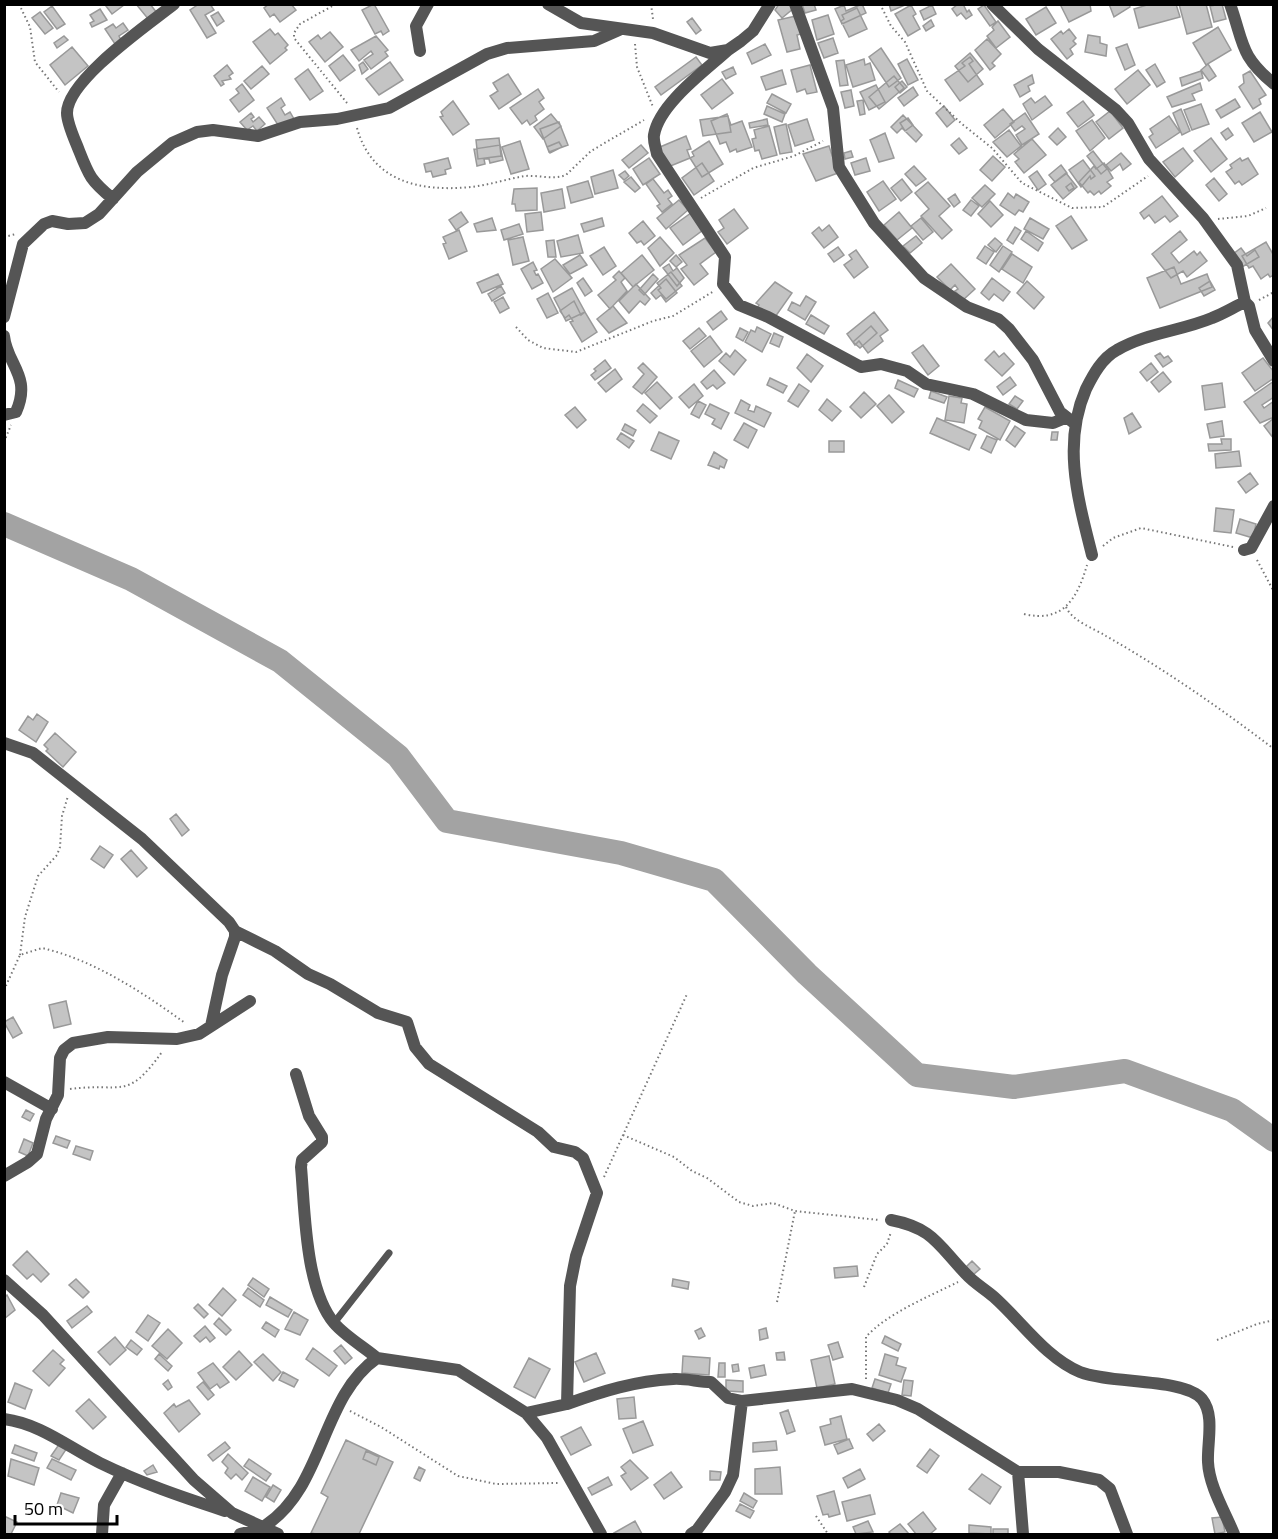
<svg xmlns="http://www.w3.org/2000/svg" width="1278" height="1539" font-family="'Titillium Web',sans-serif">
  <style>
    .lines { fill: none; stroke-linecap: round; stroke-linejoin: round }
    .river { stroke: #a3a3a3; stroke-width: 24 }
    .building { fill: #c4c4c4; stroke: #999; stroke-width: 1.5 }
    .path { stroke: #777; stroke-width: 2; stroke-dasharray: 1.5 3; stroke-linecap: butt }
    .service { stroke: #555; stroke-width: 7 }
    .minor { stroke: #555; stroke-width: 12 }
  </style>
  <rect width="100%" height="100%" fill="#fff"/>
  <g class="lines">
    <!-- river -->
    <path class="river" d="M4,524L131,579L280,661L398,756L447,821L621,853L714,880L807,974L917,1075L1014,1087L1125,1071L1232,1110L1274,1140"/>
  </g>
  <!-- building -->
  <path class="building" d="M108,4H123L124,5L112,14L106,6Z
    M136,4H150L157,13L149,20Z
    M199,4H210L214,10L205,15L216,33L207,38L190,10Z
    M269,4H291L296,10L280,22L274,14L270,17L264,8Z
    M374,4L389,31L383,35L381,31L375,34L362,10Z
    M779,4H792L794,8L782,18L775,10Z
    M802,4H814L816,10L805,13Z
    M862,4L866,13L842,24L835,9L844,5L846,11Z
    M889,4H905V5L891,11Z
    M958,4H963L967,12L969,10L972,15L966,19L961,13L957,16L952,9Z
    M1064,4H1090L1091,11L1069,22L1061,6Z
    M1109,4H1129L1130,7L1114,17Z
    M1150,4H1176L1180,17L1139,28L1134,9Z
    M1179,4H1206L1212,27L1187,34Z
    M1222,4L1226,19L1214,22L1210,6Z
    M911,5L916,14L913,16L920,29L908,36L895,14Z
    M932,5L936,14L924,20L920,11Z
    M984,5L996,22L990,26L978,9Z
    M52,6L65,24L57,29L44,12Z
    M1046,7L1056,23L1036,35L1026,19Z
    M857,8L867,29L849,37L841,21L844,19L842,15Z
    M100,9L107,20L92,27L90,23L94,21L90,15Z
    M40,12L53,28L45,34L32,18Z
    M218,12L224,21L217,26L211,16Z
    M828,15L834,34L817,40L812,20Z
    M796,16L801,34L797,35L800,49L787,52L778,20Z
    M692,18L701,30L696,34L687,22Z
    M931,20L934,26L926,31L923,26Z
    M998,21L1010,37L996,48L987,36L994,30L992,27Z
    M123,23L128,30L119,36L121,40L115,44L105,29L113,24L116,28Z
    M1218,27L1231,50L1206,65L1193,43Z
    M270,29L275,35L278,33L288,45L285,48L287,50L270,64L253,42Z
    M1069,29L1076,38L1073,41L1076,44L1070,49L1073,54L1067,59L1051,39L1061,31L1063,34Z
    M330,32L343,47L325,62L309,42L318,35L321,39Z
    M1088,35L1100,37V43L1107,45L1106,56L1085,52Z
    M64,36L68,40L57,48L54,43Z
    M376,36L388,50L385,52L388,56L371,69L364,60L373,54L371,51L359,61L351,50Z
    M833,38L838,53L824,58L818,43Z
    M987,39L1001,54L992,63L995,66L990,70L975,50Z
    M765,44L771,55L752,64L747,53Z
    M1127,44L1135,65L1125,70L1116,48Z
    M72,47L88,66L65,85L50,65Z
    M881,48L901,78L889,87L869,57Z
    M970,53L983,69L968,82L955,66Z
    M343,55L355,70L340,81L329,66Z
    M696,57L702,65L661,95L655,87Z
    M970,57L973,61L969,64L983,84L960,101L945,80L965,66L962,63Z
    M864,59L865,65L870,63L875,80L853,87L846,65Z
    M907,59L918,80L908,85L898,64Z
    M844,60L848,85L840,86L836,61Z
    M363,62L368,69L362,74L359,65Z
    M390,62L403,80L379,95L366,79Z
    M1155,64L1165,82L1157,87L1146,70Z
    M1208,64L1216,76L1209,81L1201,70Z
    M227,65L233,73L229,76L231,79L222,81L224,84L221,86L214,76Z
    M810,65L817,92L807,94L805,89L797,92L791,70Z
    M262,66L269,74L251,89L244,81Z
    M733,67L736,74L726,79L722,72Z
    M308,69L323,91L310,100L295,79Z
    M782,70L786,84L766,90L761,77Z
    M1138,70L1150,85L1127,104L1115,89Z
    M1201,71L1203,78L1182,86L1180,78Z
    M1250,71L1266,95L1259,99L1261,104L1253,109L1239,87L1244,83L1243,75Z
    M508,74L521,94L499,109L490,96L498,91L493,83Z
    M1032,75L1034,83L1028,86L1030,91L1020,97L1014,85Z
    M894,76L904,88L879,109L869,97Z
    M722,79L733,93L712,109L701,95Z
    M902,81L907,87L900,93L895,87Z
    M1200,83L1202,90L1192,94L1195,100L1172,107L1167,97Z
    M242,84L254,100L239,112L230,100L239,93L236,89Z
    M876,85L885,102L869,110L860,92Z
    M913,87L918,95L904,106L898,98Z
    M538,89L544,98L539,102L544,109L535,116L537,120L530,125L527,120L522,124L510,108Z
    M851,90L854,106L845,108L841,92Z
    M772,94L791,104L786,113L767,103Z
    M1045,96L1052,105L1032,120L1023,104L1031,98L1035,103Z
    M281,98L285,105L281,108L285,115L290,112L294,119L280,128L267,108Z
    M1235,99L1240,107L1221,118L1216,110Z
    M863,100L865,114L860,115L857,101Z
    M453,101L469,124L453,135L440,117L443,116L441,112Z
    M1083,101L1094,115L1078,127L1067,113Z
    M1201,104L1209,124L1192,130L1184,110Z
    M767,106L785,114L782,122L764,114Z
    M944,106L955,120L947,127L936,113Z
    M1003,109L1014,122L995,138L984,125Z
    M1181,109L1190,131L1182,135L1173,113Z
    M1110,111L1123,128L1109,139L1096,122Z
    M1260,112L1272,132L1254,142L1242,123Z
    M251,113L254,117L251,119L253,122L259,117L265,124L257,131L253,126L247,130L240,122Z
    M1025,113L1039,134L1022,145L1016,135L1025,129L1022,126L1015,131L1010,124Z
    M551,114L561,126L543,139L534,127Z
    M727,114L731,125L742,121L752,147L737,152L736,149L730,152L726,142L720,144L711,121Z
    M903,115L922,135L916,142L902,128L897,133L891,127Z
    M728,116L731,132L703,136L700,120Z
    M1169,116L1180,132L1156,148L1149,137L1153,134L1150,129Z
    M908,118L913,125L905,131L900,123Z
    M767,119L768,125L750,128L749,123Z
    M807,119L814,140L795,146L788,125Z
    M1092,120L1105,138L1090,151L1076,131Z
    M559,122L568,145L549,152L540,129Z
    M786,124L792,152L780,154L774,127Z
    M769,126L777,155L762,159L759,150L755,151L752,139L756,138L754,130Z
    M1058,128L1066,137L1057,145L1049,137Z
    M1228,128L1233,135L1226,140L1221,133Z
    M1009,130L1021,146L1007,157L993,142Z
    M885,133L894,158L879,162L870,140Z
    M686,136L691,149L687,150L690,158L668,167L660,147Z
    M499,138L501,156L478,159L476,140Z
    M959,138L967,148L959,154L951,145Z
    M1211,138L1227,159L1211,172L1194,151Z
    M1032,139L1046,155L1024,173L1015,162L1019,159L1014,154Z
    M520,141L529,169L511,174L502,147Z
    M709,141L723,164L702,177L690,158L694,156L692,152Z
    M559,142L562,147L550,153L547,147Z
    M500,145L503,160L490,163L489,159H484L485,164L477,166L474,149Z
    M641,145L648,153L629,168L622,160Z
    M829,146L838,173L816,181L803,154Z
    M1183,148L1193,161L1175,177L1163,162Z
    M851,151L853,157L845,159L844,153Z
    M1093,151L1107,169L1101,174L1087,156Z
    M1121,153L1131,164L1123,170L1120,164L1111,171L1106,165Z
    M993,156L1005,167L992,181L980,170Z
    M448,158L451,168L445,170L446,174L433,177L431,171L426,172L424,164Z
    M649,158L660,174L643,185L633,169Z
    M866,158L870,171L855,175L851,163Z
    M1240,158L1242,161L1248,158L1258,174L1242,185L1239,181L1235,184L1226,172L1232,168L1230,165Z
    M1083,160L1095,176L1091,179L1090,176L1081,187L1069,170Z
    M702,163L714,181L694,195L682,178Z
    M1104,163L1113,178L1107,182L1111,186L1101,194L1099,191L1094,195L1090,191L1088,193L1079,182L1094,166L1096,169Z
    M1061,165L1067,173L1055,182L1049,175Z
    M914,166L926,179L916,186L905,174Z
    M613,170L618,188L595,194L591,177Z
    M625,171L629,176L624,180L619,175Z
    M1037,171L1046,184L1038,190L1029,177Z
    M1066,173L1077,187L1063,199L1051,185Z
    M631,177L640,188L635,192L624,182Z
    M1214,178L1227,194L1219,201L1206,185Z
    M653,179L664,193L668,190L672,196L668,199L672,204L662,212L657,206L660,204L646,184Z
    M902,179L912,192L901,201L891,188Z
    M588,181L593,197L571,203L567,187Z
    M883,181L896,199L879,211L867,192Z
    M928,182L950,206L939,216L952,230L942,239L921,216L929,209L915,193Z
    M1071,183L1074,188L1069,191L1066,187Z
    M985,185L995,194L982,207L972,198Z
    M537,188V210L516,211L515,204H512L514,189Z
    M562,189L565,208L544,212L541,193Z
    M1008,193L1014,198L1016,194L1029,202L1023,212L1019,210L1015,215L1000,205Z
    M955,194L960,202L954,207L948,199Z
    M1162,196L1178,216L1170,222L1165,216L1155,223L1149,215L1144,219L1140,213Z
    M679,200L688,210L666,229L657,218Z
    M971,200L979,206L971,216L963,210Z
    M990,201L1003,215L991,227L978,214Z
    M734,209L748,228L727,244L718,232L724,228L719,220Z
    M461,212L468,222L456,230L449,220Z
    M541,212L543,230L527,232L525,214Z
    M899,212L912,228L897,240L884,225Z
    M691,213L703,230L683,245L670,228Z
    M1071,216L1087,240L1072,249L1056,226Z
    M492,218L496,230L477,232L474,224Z
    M602,218L604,226L584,232L581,224Z
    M921,218L933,232L923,240L911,226Z
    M1030,218L1049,229L1043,239L1024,229Z
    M643,221L655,236L644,245L641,241L637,243L629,233Z
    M519,224L523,234L504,240L501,230Z
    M829,225L838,237L824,248L812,233L819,227L822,231Z
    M1015,227L1021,231L1013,244L1007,240Z
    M459,230L467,251L449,259L443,244L446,243L443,237Z
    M1026,231L1043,243L1038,251L1021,239Z
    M1180,231L1187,240L1171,253L1179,263L1194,251L1197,255L1200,252L1207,261L1187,277L1183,271L1171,278L1152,254Z
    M578,235L583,253L561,257L557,241Z
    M916,236L922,243L910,253L903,246Z
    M523,237L529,261L513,265L508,240Z
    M660,237L674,253L660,266L648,248Z
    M705,238L716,252L700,264L708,274L694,285L681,269L687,265L679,255Z
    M995,238L1002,244L996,252L988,245Z
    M554,240L556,257H548L546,241Z
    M1266,242L1274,256V275L1270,277L1268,274L1261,279L1253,266L1249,268L1242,256Z
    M985,246L994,252L986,264L977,258Z
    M1003,246L1012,252L999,272L990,265Z
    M604,247L616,266L603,275L590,256Z
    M838,247L844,255L834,262L828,254Z
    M1241,248L1247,256L1255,250L1259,257L1242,267L1233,254Z
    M856,250L868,267L854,278L844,265L852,259L849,255Z
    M1012,254L1032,267L1023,283L1002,269Z
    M580,255L587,265L570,274L563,265Z
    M642,255L654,270L633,287L621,273Z
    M676,255L682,262L676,267L670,261Z
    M555,259L572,278L553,292L541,269Z
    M533,262L537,270L534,271L536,275L538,274L543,283L532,289L521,269Z
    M669,264L673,271L677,268L684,278L677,286L663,268Z
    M951,264L975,289L963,300L955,291L958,289L955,285L950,290L937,277Z
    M1174,267L1181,284L1207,274L1212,287L1160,308L1147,278Z
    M619,271L625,278L621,282L627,291L610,309L598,295L616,280L613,277Z
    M671,272L682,286L666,299L658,290L661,288L657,283Z
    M498,274L503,284L482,293L477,283Z
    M653,274L658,279L644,295L639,290Z
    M583,278L592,291L585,296L577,283Z
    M992,278L1010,292L1003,301L994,294L989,300L981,293Z
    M666,279L677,293L666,302L661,295L656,299L651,293Z
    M1027,281L1044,297L1034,309L1017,293Z
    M1210,281L1215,290L1204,296L1199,288Z
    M775,282L792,293L773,320L757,308L759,305L756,303Z
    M636,284L650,299L645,305L640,301L629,313L619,301Z
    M501,286L505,293L492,301L488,294Z
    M572,288L585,312L566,321L554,298Z
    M548,293L558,313L547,318L537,299Z
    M806,296L816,302L805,320L788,310L792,302L800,306Z
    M503,297L509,308L500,313L494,302Z
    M574,301L581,315L585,312L597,332L582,342L570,322L573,321L569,315L565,318L560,311Z
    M613,306L627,323L609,333L597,319Z
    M721,311L727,319L713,330L707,322Z
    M874,312L888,330L880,336L883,341L868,353L859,341L855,345L847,334Z
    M811,315L829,326L824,334L806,324Z
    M1274,316V331L1268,323Z
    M871,326L877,333L860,348L853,342Z
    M757,327L771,334L762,352L745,342L751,330L755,332Z
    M699,328L706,336L690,349L683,341Z
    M740,328L748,332L743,341L736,337Z
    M774,333L783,337L779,347L770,343Z
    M710,336L722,352L704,367L691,351Z
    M923,345L939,366L928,375L912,353Z
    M735,350L746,360L734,375L719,361L726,353L730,357Z
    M994,351L999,357L1004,353L1014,364L1002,376L985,360Z
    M1160,353L1164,358L1168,356L1172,361L1163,367L1155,356Z
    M807,354L823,366L811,382L797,368Z
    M1263,358L1274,372V378L1255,391L1242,373Z
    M605,360L611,368L595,380L591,375L596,371L594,369Z
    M643,363L657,377L642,394L633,387L644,374L638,368Z
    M1151,363L1158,372L1147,381L1140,372Z
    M615,369L622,379L606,392L598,383Z
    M714,370L725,383L717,389L713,385L707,389L701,382Z
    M1163,372L1171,382L1159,392L1151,382Z
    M1010,377L1016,385L1003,395L997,387Z
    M770,378L787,386L783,393L767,385Z
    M898,380L918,389L914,397L895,388Z
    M1274,381V397L1262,405L1264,408L1274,401V417L1260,423L1244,402Z
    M657,382L672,398L660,409L645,393Z
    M1222,383L1225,407L1205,410L1202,386Z
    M694,384L703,396L689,408L679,397Z
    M799,384L809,391L798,407L788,401Z
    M931,391L947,397L944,403L929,398Z
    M864,392L876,404L861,418L850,407Z
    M889,395L904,412L892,423L877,406Z
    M949,396L962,398L961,403L967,404L964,423L945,420Z
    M1015,396L1023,401L1017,409L1009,404Z
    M827,399L841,411L832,421L819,410Z
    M741,400L750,405L748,410L754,412L756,406L771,413L764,427L735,413Z
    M698,401L706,405L699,418L691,414Z
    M643,404L657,416L650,423L637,411Z
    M710,404L729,413L721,429L712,424L715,419L705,414Z
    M575,407L586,420L577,428L565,415Z
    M985,407L1010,421L1000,440L979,428L982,421L978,419Z
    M1132,413L1141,427L1129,434L1124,418Z
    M937,418L976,435L969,450L930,433Z
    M1274,418V439L1264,426Z
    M1222,421L1224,436L1210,438L1207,424Z
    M744,423L757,430L748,448L734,440Z
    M625,424L636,430L633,436L622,430Z
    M1015,426L1025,433L1015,447L1006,440Z
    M659,432L679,441L671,459L651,450Z
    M1052,432H1058L1057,440H1051Z
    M621,433L634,441L629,448L617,439Z
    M987,436L997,440L991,453L981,448Z
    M1221,439H1231V450L1209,451L1208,444H1222Z
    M829,441H844V452H829Z
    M1239,451L1241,466L1216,468L1215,454Z
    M714,452L727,460L724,468L720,466L719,469L708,465Z
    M1250,473L1258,484L1246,493L1238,482Z
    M1216,508L1234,510L1231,533L1214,531Z
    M1240,519L1256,524L1253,538L1236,533Z
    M37,714L48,722L36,742L19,730L28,716L33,720Z
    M55,733L76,752L63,767L46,751L48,749L44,745Z
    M176,814L189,830L182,836L170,819Z
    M100,846L113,855L104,868L91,859Z
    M131,850L147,868L137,877L121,859Z
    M66,1001L71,1024L54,1028L49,1005Z
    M13,1017L22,1033L13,1038L4,1022Z
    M26,1110L34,1114L30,1121L22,1117Z
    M56,1136L70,1141L67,1148L53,1143Z
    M24,1139L33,1143L28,1156L19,1152Z
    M76,1146L93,1151L90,1160L73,1154Z
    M27,1251L49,1274L41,1282L33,1274L27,1279L13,1265Z
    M972,1261L980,1269L974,1274L966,1267Z
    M857,1266L858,1276L835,1278L834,1268Z
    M253,1278L269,1289L264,1297L248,1285Z
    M76,1279L89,1292L83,1298L69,1285Z
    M673,1279L689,1282L688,1289L672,1286Z
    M223,1288L236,1300L222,1316L209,1305Z
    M248,1288L264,1300L260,1307L243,1295Z
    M7,1295L15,1310L4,1319V1298Z
    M270,1297L292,1310L288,1317L266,1305Z
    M198,1304L208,1314L204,1318L194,1308Z
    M87,1306L92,1312L72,1328L67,1321Z
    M294,1312L308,1320L300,1335L285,1329Z
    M148,1315L160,1323L148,1341L136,1332Z
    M219,1318L231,1330L226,1335L214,1324Z
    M266,1322L279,1330L275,1337L262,1328Z
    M205,1326L215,1338L210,1342L206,1337L200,1342L194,1336Z
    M701,1328L705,1336L699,1339L695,1331Z
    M766,1328L768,1338L760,1340L759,1330Z
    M168,1329L182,1343L167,1359L152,1346Z
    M885,1336L901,1344L898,1351L882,1343Z
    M115,1337L126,1350L110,1365L98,1352Z
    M131,1340L142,1349L137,1355L126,1347Z
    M838,1342L843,1357L833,1360L828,1345Z
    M341,1345L352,1358L345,1364L334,1351Z
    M313,1348L337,1366L329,1376L306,1359Z
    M53,1350L64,1360L60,1364L65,1368L49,1386L33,1371Z
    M239,1351L252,1365L236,1380L223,1367Z
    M784,1352L785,1360H777L776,1353Z
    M596,1353L605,1373L584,1382L575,1362Z
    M159,1354L172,1366L168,1371L155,1359Z
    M263,1354L281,1372L273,1381L254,1362Z
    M885,1354L898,1358L896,1365L906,1368L901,1382L879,1375Z
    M683,1356L710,1358L709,1375L682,1373Z
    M829,1356L835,1384L817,1388L811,1360Z
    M529,1358L550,1369L535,1398L514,1387Z
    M213,1363L229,1382L220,1388L217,1384L210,1389L198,1373Z
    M719,1363H725V1377H718Z
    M738,1364L739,1371L733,1372L732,1365Z
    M764,1365L766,1375L751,1378L749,1368Z
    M283,1372L298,1380L294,1387L279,1380Z
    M875,1379L891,1384L888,1393L872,1388Z
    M168,1380L172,1387L168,1390L163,1384Z
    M726,1380L743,1381V1392L726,1391Z
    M904,1380L913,1381L911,1396L902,1395Z
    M203,1382L214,1395L208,1400L197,1387Z
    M15,1383L32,1390L25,1409L8,1402Z
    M634,1397L636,1418L619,1419L617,1399Z
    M89,1399L106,1417L93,1429L76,1411Z
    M189,1400L200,1414L179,1432L164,1413L174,1404L176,1407Z
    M788,1410L795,1431L787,1434L780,1413Z
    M841,1416L847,1439L825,1445L820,1427L831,1424L830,1419Z
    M643,1421L653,1445L633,1453L623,1429Z
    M879,1424L885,1431L873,1441L867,1434Z
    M581,1427L591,1445L571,1455L561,1437Z
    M849,1439L853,1448L838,1454L834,1445Z
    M346,1440L393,1462L359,1534H316L311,1533L328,1497L321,1493Z
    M776,1441L777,1450L753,1452V1443Z
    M225,1442L230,1448L213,1461L208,1455Z
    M60,1443L67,1448L59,1460L51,1456Z
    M15,1445L37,1453L34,1461L12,1453Z
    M930,1449L939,1456L927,1473L917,1466Z
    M366,1451L379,1457L376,1465L363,1459Z
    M228,1454L248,1473L242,1480L236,1474L231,1479L225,1473L228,1468L222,1462Z
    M11,1459L39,1468L34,1485L8,1476Z
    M52,1459L76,1470L71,1480L47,1468Z
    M249,1459L271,1474L266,1481L244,1466Z
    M630,1460L648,1478L631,1490L621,1476L626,1473L621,1467Z
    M153,1465L157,1472L147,1475L144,1471Z
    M419,1467L425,1470L420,1481L414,1478Z
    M780,1467L782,1494H755V1469Z
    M860,1469L865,1479L848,1488L843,1478Z
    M710,1471L721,1472L720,1480H710Z
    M671,1472L682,1487L664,1499L654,1485Z
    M982,1474L1001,1487L990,1504L969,1489Z
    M253,1477L270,1487L262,1501L245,1491Z
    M608,1477L612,1485L592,1495L588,1488Z
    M273,1485L281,1490L274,1502L266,1497Z
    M834,1491L840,1514L829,1517L828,1514L823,1515L817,1496Z
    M61,1493L79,1498L73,1513L57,1505Z
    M744,1493L757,1501L753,1508L740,1501Z
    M870,1495L875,1514L847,1521L842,1502Z
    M740,1504L754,1511L750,1518L736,1511Z
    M923,1512L936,1529L930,1534H916L908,1524Z
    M4,1516L17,1522L11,1534H4Z
    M1222,1517L1225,1532L1215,1534L1212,1518Z
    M635,1521L642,1534H615L614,1533Z
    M868,1521L873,1532L856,1534L853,1527Z
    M900,1524L909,1534H891L889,1532Z
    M969,1525L991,1527V1534L969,1533Z
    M993,1529H1008V1534H993Z"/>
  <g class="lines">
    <!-- path -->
    <path class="path" d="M19,4L30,27L35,62L59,92
      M336,4L300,24L294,33V38L347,103
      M651,4L653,19
      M880,4L891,26L905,42L927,91L962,124L992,148L1022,183L1072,208L1103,207L1148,176
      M635,44L637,67L653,107
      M357,128C372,182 420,192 471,187C489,185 507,179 525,176C539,175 553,180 566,175L591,151L644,120
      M701,198L753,168L794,156L823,141
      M1218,219L1248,216L1266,208
      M4,237L16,234
      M1259,300L1274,292
      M516,327L528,340L543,348L576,352L653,321L673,316L714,291
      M4,442L11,425
      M1103,546L1113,538L1141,528L1233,547
      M1257,560L1274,592
      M1066,607C1072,621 1093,628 1106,636C1164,669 1220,708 1274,749
      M1024,614C1062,623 1077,600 1087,565
      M20,955L25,917L38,876L57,855L60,847L62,816L68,796
      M4,990L20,955L42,948C94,960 142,992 185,1023
      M70,1089C123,1082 126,1102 162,1052
      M623,1135L674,1157L692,1171L707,1178L739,1202L753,1206L773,1203L795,1211L879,1220
      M604,1177L687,994
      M864,1287L877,1254L887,1244L891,1232
      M777,1302L795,1211
      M1217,1340L1257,1324L1274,1320
      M866,1379V1337C886,1314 930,1296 958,1282
      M350,1411L381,1427L458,1476L496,1484L559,1483
      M816,1516L828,1534"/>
    <!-- service -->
    <path class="service" d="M334,1323L389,1253"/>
    <!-- minor -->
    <path class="minor" d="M548,4L581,23L653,33L710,53L728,50L741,41L753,31L770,4
      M795,4L833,108L839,167L874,223L924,278L967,307L998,319L1009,329L1033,360L1060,412L1074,423
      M992,4L1038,49L1116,110L1128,123L1149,159L1203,218L1237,265L1245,302L1249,306L1255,330L1274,361
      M1230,4C1244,43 1239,55 1274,84
      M728,50C706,70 659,104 654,135C653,141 656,148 657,154L725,257L723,284L739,305L768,317L861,367L881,364L907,371L926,384L973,394L1026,420L1053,423L1065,418
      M420,51L416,26L428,4
      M113,199C90,180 89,176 78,148C74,138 67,123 67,113C67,80 149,24 174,4
      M4,317L23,244L44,224L52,221L68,224L85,223L99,214L137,172L172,143L197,132L213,130L258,136L300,122L337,119L389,108L487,54L507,48L594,41L619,30
      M4,336C7,365 32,376 16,412L4,415
      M1244,550L1251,548L1274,506
      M1092,555C1078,499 1062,444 1086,389C1093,375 1102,358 1117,350C1146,333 1181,331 1212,318C1223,314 1234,307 1245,302
      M4,743L33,753L142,839L229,922L235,931V937L222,975L211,1026
      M235,931L275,951L308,974L330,984L378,1013L407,1022L415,1047L429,1064L538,1132L554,1147L575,1152L583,1158L597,1193L576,1256L570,1286L567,1404L526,1413
      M296,1074L309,1116L322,1137V1142L302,1160L301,1167C305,1211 305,1288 334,1323C345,1336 364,1347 377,1358
      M4,1082L52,1109
      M4,1176L28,1162L37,1154L46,1119L58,1095L60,1058L64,1050L73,1043L108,1037L177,1039L199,1034L250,1001
      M891,1220C933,1228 938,1245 966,1274C974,1283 985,1289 994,1297C1021,1321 1046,1358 1080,1372C1110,1384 1185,1378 1202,1399C1215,1415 1207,1443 1208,1462C1209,1486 1225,1512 1234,1534
      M4,1280L43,1315L194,1480L232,1513L278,1534
      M567,1404C603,1391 635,1381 673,1379C685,1378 699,1382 711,1382L728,1398L742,1401L852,1389L897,1400L918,1409L1018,1472H1059L1099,1480L1110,1489L1127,1534
      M4,1419C41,1424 68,1447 100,1463C141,1483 182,1497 225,1511
      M1018,1472L1023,1534
      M102,1534L104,1505L122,1473
      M240,1534C248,1532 259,1530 266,1525C324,1487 321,1397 377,1358L458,1370L526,1413L547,1438L601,1534
      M691,1534L697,1530L725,1492L733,1475L742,1401"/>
  </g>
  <!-- border -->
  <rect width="1278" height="1539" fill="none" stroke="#000000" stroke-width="12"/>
  <!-- scale -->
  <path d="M15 1515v9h102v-9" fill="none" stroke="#000000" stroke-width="3"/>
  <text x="24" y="1515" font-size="18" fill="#000000" stroke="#ffffff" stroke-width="4.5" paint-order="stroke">50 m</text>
</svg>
